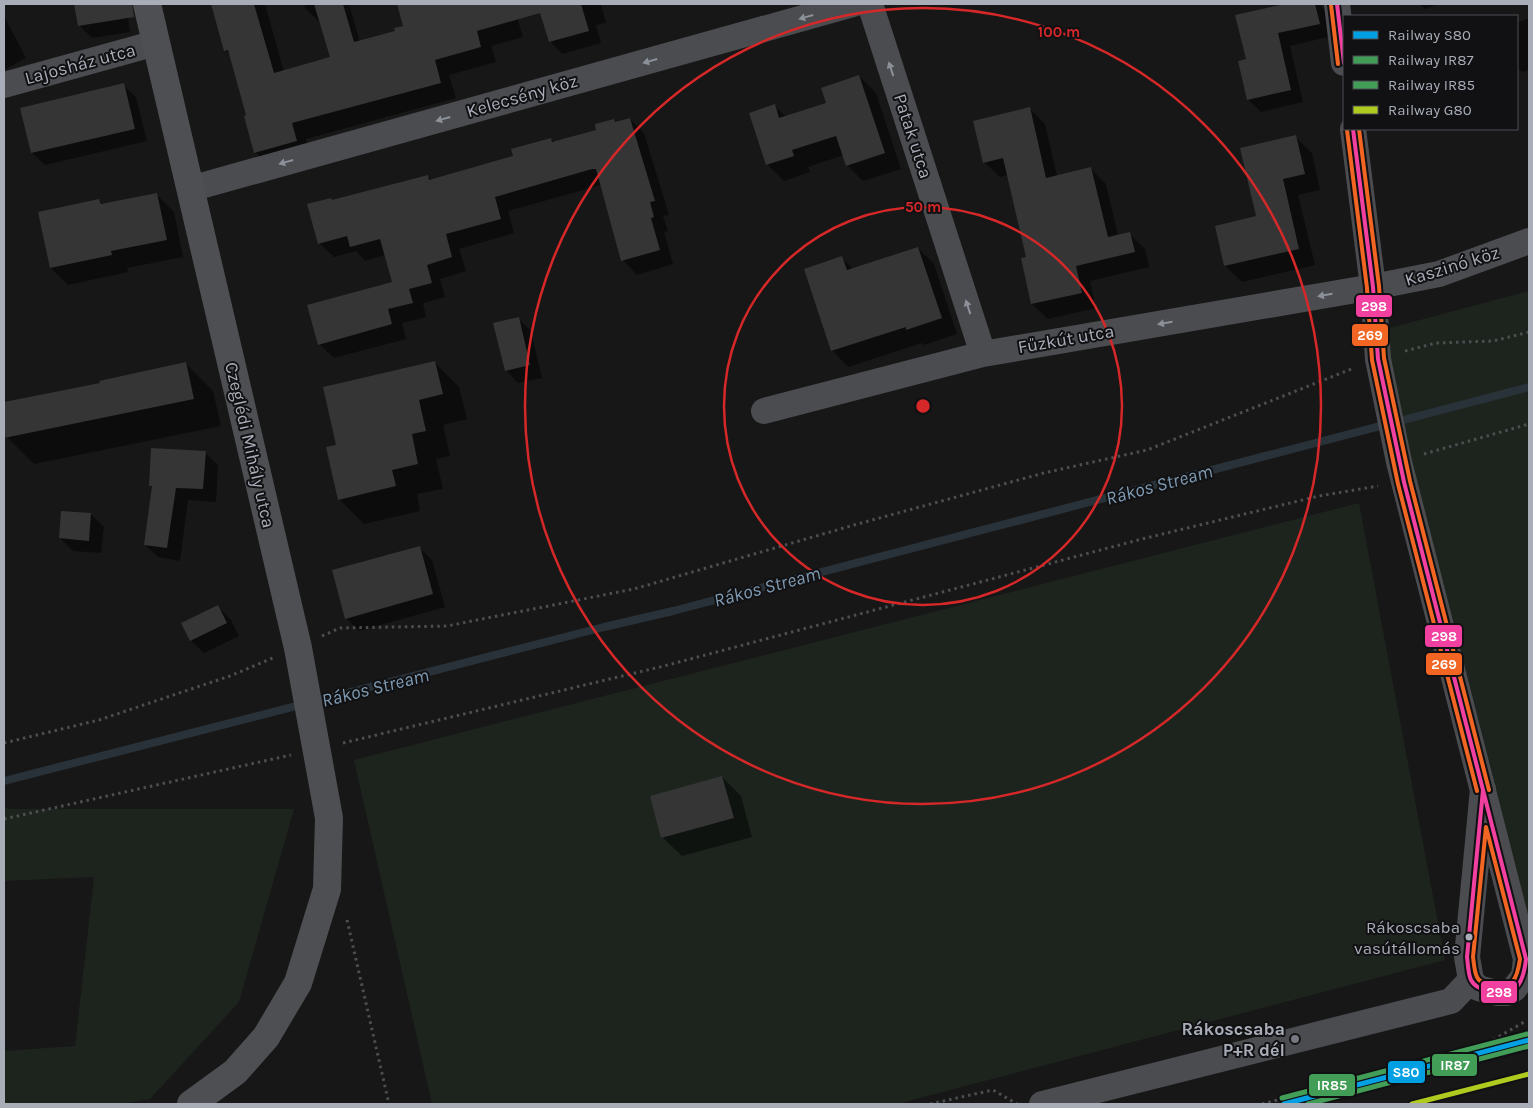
<svg xmlns="http://www.w3.org/2000/svg" width="1533" height="1108" font-family="Karla,sans-serif">
  <style>
    .green { fill: #1d241e }
    .shadow { fill: #0007 }
    .lines { fill: none; stroke-linecap: round; stroke-linejoin: round }
    .stream { stroke: #2a3239; stroke-width: 8 }
    .building { fill: #353536 }
    .path { stroke: #4d4e52; stroke-width: 3; stroke-dasharray: 2.5 4; stroke-linecap: butt }
    .minor { stroke: #4b4c50; stroke-width: 26 }
    .major { stroke: #4d4f52; stroke-width: 28 }
    .bus-1-casing { stroke: #111113; stroke-width: 8 }
    .bus-2-casing { stroke: #111113; stroke-width: 8 }
    .bus-1 { stroke: #f240a1; stroke-width: 4 }
    .bus-2 { stroke: #f26522; stroke-width: 4 }
    .rail-1-casing { stroke: #111113; stroke-width: 9 }
    .rail-2-casing { stroke: #111113; stroke-width: 9 }
    .rail-3-casing { stroke: #111113; stroke-width: 9 }
    .rail-4-casing { stroke: #111113; stroke-width: 9 }
    .rail-1 { stroke: #00a0e3; stroke-width: 5 }
    .rail-2 { stroke: #429d56; stroke-width: 5 }
    .rail-3 { stroke: #429d56; stroke-width: 5 }
    .rail-4 { stroke: #b0cb1f; stroke-width: 5 }
    .oneway { fill: #8c9099 }
    .ring { fill: none; stroke: #d62828; stroke-width: 2.5 }
    .bus-dot { fill: #a8adb8; stroke: #111113; stroke-width: 2 }
    .poi-dot { fill: #757880; stroke: #111113; stroke-width: 2 }
    .labels { text-anchor: middle; stroke-width: 4; stroke-linejoin: round; paint-order: stroke }
    .bus-label { font-size: 17px; fill: #a8adb8; stroke: #111113; text-anchor: end }
    .street-label { font-size: 18px; fill: #a8adb8; stroke: #111113 }
    .poi-label { font-size: 18px; font-weight: bold; fill: #a8adb8; stroke: #111113; text-anchor: end }
    .water-label { font-size: 19px; font-style: italic; fill: #7f9bb3; stroke: #111113 }
    .centre { fill: #d62828; stroke: #111113; stroke-width: 2.5 }
    .ring-label { font-size: 15px; text-anchor: middle; font-weight: bold; fill: #d62828; stroke: #111113; stroke-width: 4; stroke-linejoin: round; paint-order: stroke }
    .line-badge { stroke: #111113; stroke-width: 2 }
    .badge-label { font-size: 14px; text-anchor: middle; font-weight: bold; fill: #fff }
  </style>
  <rect width="100%" height="100%" fill="#171717"/>
  <!-- green -->
  <path class="green" d="M1529,291V919L1408,465L1386,329Z
    M1359,503L1445,960L897,1104H432L354,760Z
    M4,807L8,809H294L239,1002L150,1099L119,1104H4V1051L75,1046L94,877L4,881Z"/>
  <!-- shadow -->
  <path class="shadow" d="M75,4H126L130,32L92,38L79,25Z
    M218,4H265L284,72L331,58L320,23L305,8L304,4H349L359,39L361,42L396,32L432,4H513L523,37L491,46L496,62L449,75L456,98L306,139L311,157L271,168L255,152L248,116L231,55L225,50Z
    M539,4H601L606,23L596,25L601,43L562,54L550,41Z
    M1291,4H1319L1326,11L1332,36L1290,46L1303,102L1261,112L1248,99L1247,60L1237,16Z
    M1420,4H1439L1425,9Z
    M4,16L26,58L4,70Z
    M1529,18V70L1522,72L1517,67V23Z
    M859,76L876,93L901,169L863,181L847,165L844,155L808,167L810,172L784,181L767,164L775,106L786,117L827,104Z
    M123,85L136,97L147,141L45,165L32,153Z
    M1030,109L1045,124L1057,176L1091,169L1106,184L1118,236L1129,234L1145,249L1149,267L1090,281L1096,308L1048,319L1032,304L1028,258L1008,175L1000,177L984,162Z
    M630,119L644,133L669,215L663,216L668,231L664,232L673,264L637,275L623,260L601,185L508,211L514,233L459,249L466,271L440,279L445,297L423,303L426,317L402,323L406,339L334,358L319,344L393,283L385,255L365,261L356,251L334,257L319,243L333,201L427,176L432,180L515,157L551,139L554,142L598,130L614,120L616,123Z
    M1295,137L1312,153L1320,190L1298,195L1315,265L1242,282L1225,266L1216,227L1257,217Z
    M157,195L174,212L183,257L127,268L128,272L68,285L51,268L99,200L104,205Z
    M918,248L934,264L957,334L924,345L922,343L848,367L832,350L842,258L853,269Z
    M519,319L531,331L542,378L518,383L506,370Z
    M434,362L459,387L467,419L443,425L450,456L436,459L443,489L417,494L420,511L364,524L339,499L337,446Z
    M186,364L213,391L221,426L34,464L7,437L4,422V404L101,384Z
    M205,453L218,465L216,502L188,500L180,561L158,557L145,545L153,489L150,485Z
    M91,514L104,527L101,553L73,551L60,538Z
    M419,547L432,560L445,607L359,631L346,618Z
    M218,607L231,620L239,636L204,653L191,641Z
    M722,777L741,796L752,837L682,856L662,837Z"/>
  <g class="lines">
    <!-- stream -->
    <path class="stream" d="M4,781L604,627L673,611L1529,387"/>
  </g>
  <!-- building -->
  <path class="building" d="M74,4H132L134,17L78,26Z
    M211,4H254L274,73L330,57L314,4H343L354,42L395,31L394,28L403,26L397,4H581L589,31L549,42L540,13L477,31L481,47L435,60L441,83L292,123L297,141L254,153L244,116L246,115L228,50L224,51Z
    M1285,4H1315L1320,24L1278,33L1291,90L1247,100L1238,61L1246,59L1235,15Z
    M859,75L885,153L846,166L836,136L792,150L794,156L766,165L749,113L775,104L779,118L826,103L821,88Z
    M124,83L135,129L31,153L20,108Z
    M1030,107L1046,178L1091,167L1108,237L1130,232L1135,252L1076,266L1082,293L1031,304L1021,258L1026,257L1003,158L983,163L973,121Z
    M630,118L655,201L650,202L654,217L651,218L660,250L621,261L596,169H592L495,197L501,219L446,234L452,257L427,265L432,283L409,289L413,303L388,309L392,324L318,345L307,305L392,282L380,239L350,247L347,236L318,244L307,204L331,198L332,200L428,175L429,180L513,156L511,149L551,138L552,142L596,130L595,124L614,119L615,122Z
    M1296,135L1305,174L1283,179L1299,249L1224,266L1215,226L1256,216L1240,148Z
    M157,193L167,240L111,251L112,255L50,268L38,212L99,199L101,204Z
    M918,247L942,318L906,330V327L831,351L804,269L842,256L847,270Z
    M519,317L530,365L505,371L493,323Z
    M435,361L443,394L419,400L426,431L412,434L418,464L392,470L396,486L338,500L326,447L336,445L323,387Z
    M186,362L194,399L4,438V402L100,383L99,381Z
    M151,448L206,451L203,489L176,488L167,548L144,545L152,486H149Z
    M61,511L91,513L89,541L59,538Z
    M420,546L433,594L345,619L332,570Z
    M218,605L227,623L190,641L181,623Z
    M722,776L734,818L661,838L650,796Z"/>
  <g class="lines">
    <!-- path -->
    <path class="path" d="M1405,351L1436,343L1493,341L1529,332
      M1424,454L1529,424
      M322,636L340,628L447,626L634,589L854,525L1044,473L1147,450L1354,368
      M4,743L99,720L230,676L273,658
      M343,743L664,666L1142,539L1319,496L1378,486
      M4,819L291,755
      M347,920L389,1104
      M930,1104L993,1090L1017,1104
      M1262,1104L1479,1048L1526,1021
      M1419,1104L1529,1076"/>
    <!-- minor -->
    <path class="minor" d="M870,4L983,354
      M1337,4L1344,63
      M4,85L156,43
      M1353,129L1373,287L1378,359L1399,462L1526,959L1524,976L1514,989L1507,993H1497L1478,988L1471,980L1467,957L1483,789
      M190,189L853,4
      M764,411L983,354L1373,287L1439,274L1529,241
      M1042,1104L1451,1001L1471,980"/>
    <!-- major -->
    <path class="major" d="M147,4L298,648L329,818L327,889L298,983L266,1037L235,1072L191,1104"/>
    <!-- bus-1 casing -->
    <g class="bus-1-casing">
      <path id="bus-1" d="M1337,4L1344,63
        M1353,129L1373,287L1378,359L1404,482
        M1404,482L1483,790
        M1404,482L1483,790
        M1483,790L1526,959C1523,986 1515,998 1487,990C1480,989 1474,986 1471,980C1468,974 1468,964 1467,957Z"/>
    </g>
    <!-- bus-2 casing -->
    <g class="bus-2-casing">
      <path id="bus-2" d="M1331,5L1338,64
        M1359,129L1379,286L1384,358L1410,481L1489,790
        M1347,130L1367,288L1372,360L1398,484L1477,791
        M1486,827L1520,959C1517,980 1512,991 1490,985C1484,983 1479,982 1477,977C1474,971 1474,963 1473,957Z"/>
    </g>
    <!-- bus-1 -->
    <use href="#bus-1" class="bus-1"/>
    <!-- bus-2 -->
    <use href="#bus-2" class="bus-2"/>
    <!-- rail-1 casing -->
    <g class="rail-1-casing">
      <path id="rail-1" d="M1284,1104L1529,1040"/>
    </g>
    <!-- rail-2 casing -->
    <g class="rail-2-casing">
      <path id="rail-2" d="M1308,1104L1529,1046"/>
    </g>
    <!-- rail-3 casing -->
    <g class="rail-3-casing">
      <path id="rail-3" d="M1282,1098L1527,1034"/>
    </g>
    <!-- rail-4 casing -->
    <g class="rail-4-casing">
      <path id="rail-4" d="M1412,1104L1529,1074"/>
    </g>
    <!-- rail-1 -->
    <use href="#rail-1" class="rail-1"/>
    <!-- rail-2 -->
    <use href="#rail-2" class="rail-2"/>
    <!-- rail-3 -->
    <use href="#rail-3" class="rail-3"/>
    <!-- rail-4 -->
    <use href="#rail-4" class="rail-4"/>
  </g>
  <!-- one-way arrows -->
  <defs><path id="oneway-solid" d="M-6-.8H1V-3.2L6.5 0L1 3.2V.8H-6Z" transform="scale(1.25)"/></defs>
  <g class="oneway">
    <use href="#oneway-solid" transform="translate(806 17) rotate(164)"/>
    <use href="#oneway-solid" transform="translate(650 61) rotate(164)"/>
    <use href="#oneway-solid" transform="translate(891 69) rotate(-108)"/>
    <use href="#oneway-solid" transform="translate(443 119) rotate(164)"/>
    <use href="#oneway-solid" transform="translate(286 162) rotate(164)"/>
    <use href="#oneway-solid" transform="translate(1325 295) rotate(170)"/>
    <use href="#oneway-solid" transform="translate(968 307) rotate(-108)"/>
    <use href="#oneway-solid" transform="translate(1165 323) rotate(170)"/>
  </g>
  <!-- distance rings -->
  <g class="ring">
    <circle cx="923" cy="406" r="199"/>
    <circle cx="923" cy="406" r="398"/>
  </g>
  <!-- markers -->
  <circle class="bus-dot" cx="1469" cy="937" r="4.5"/>
  <circle class="poi-dot" cx="1295" cy="1039" r="5"/>
  <g class="labels">
    <!-- bus labels -->
    <g class="bus-label">
      <text x="1460" y="933">Rákoscsaba<tspan x="1460" dy="21">vasútállomás</tspan></text>
    </g>
    <!-- street labels -->
    <g class="street-label">
      <text transform="translate(80 64) rotate(-15)" y="6">Lajosház utca</text>
      <text transform="translate(522 96) rotate(-16)" y="6">Kelecsény köz</text>
      <text transform="translate(913 136) rotate(72)" y="6">Patak utca</text>
      <text transform="translate(1452 266) rotate(-17)" y="6">Kaszinó köz</text>
      <text transform="translate(1066 339) rotate(-10)" y="6">Fűzkút utca</text>
      <text transform="translate(250 445) rotate(77)" y="6">Czeglédi Mihály utca</text>
    </g>
    <!-- poi labels -->
    <g class="poi-label">
      <text x="1285" y="1035">Rákoscsaba<tspan x="1285" dy="21">P+R dél</tspan></text>
    </g>
    <!-- water labels -->
    <g class="water-label">
      <text transform="translate(1159 484) rotate(-15)" y="7">Rákos Stream</text>
      <text transform="translate(767 586) rotate(-15)" y="7">Rákos Stream</text>
      <text transform="translate(375 687) rotate(-14)" y="7">Rákos Stream</text>
    </g>
  </g>
  <circle cx="923" cy="406" r="8" class="centre"/>
  <g class="ring-label">
    <text x="1059" y="37">100 m</text>
    <text x="923" y="212">50 m</text>
  </g>
  <g class="line-badge">
    <rect x="1355" y="294" width="38" height="24" rx="5" fill="#f240a1"/>
    <rect x="1351" y="323" width="38" height="24" rx="5" fill="#f26522"/>
    <rect x="1424" y="624" width="39" height="24" rx="5" fill="#f240a1"/>
    <rect x="1425" y="652" width="38" height="24" rx="5" fill="#f26522"/>
    <rect x="1480" y="980" width="38" height="24" rx="5" fill="#f240a1"/>
    <rect x="1431" y="1053" width="47" height="24" rx="5" fill="#429d56"/>
    <rect x="1387" y="1060" width="39" height="24" rx="5" fill="#00a0e3"/>
    <rect x="1308" y="1073" width="48" height="24" rx="5" fill="#429d56"/>
  </g>
  <g class="badge-label">
    <text x="1374" y="311">298</text>
    <text x="1370" y="340">269</text>
    <text x="1444" y="641">298</text>
    <text x="1444" y="669">269</text>
    <text x="1499" y="997">298</text>
    <text x="1455" y="1070">IR87</text>
    <text x="1406" y="1077">S80</text>
    <text x="1332" y="1090">IR85</text>
  </g>
  <!-- border -->
  <rect width="1533" height="1108" fill="none" stroke="#a8adb8" stroke-width="10"/>
  <!-- legend -->
  <rect x="1343" y="15" width="175" height="115" fill="#111113" stroke="#4d4f55"/>
  <rect x="1353" y="31" width="25" height="8" fill="#00a0e3" stroke="#4d4f55"/>
  <text x="1388" y="40" font-size="15" fill="#a8adb8">Railway S80</text>
  <rect x="1353" y="56" width="25" height="8" fill="#429d56" stroke="#4d4f55"/>
  <text x="1388" y="65" font-size="15" fill="#a8adb8">Railway IR87</text>
  <rect x="1353" y="81" width="25" height="8" fill="#429d56" stroke="#4d4f55"/>
  <text x="1388" y="90" font-size="15" fill="#a8adb8">Railway IR85</text>
  <rect x="1353" y="106" width="25" height="8" fill="#b0cb1f" stroke="#4d4f55"/>
  <text x="1388" y="115" font-size="15" fill="#a8adb8">Railway G80</text>
</svg>
